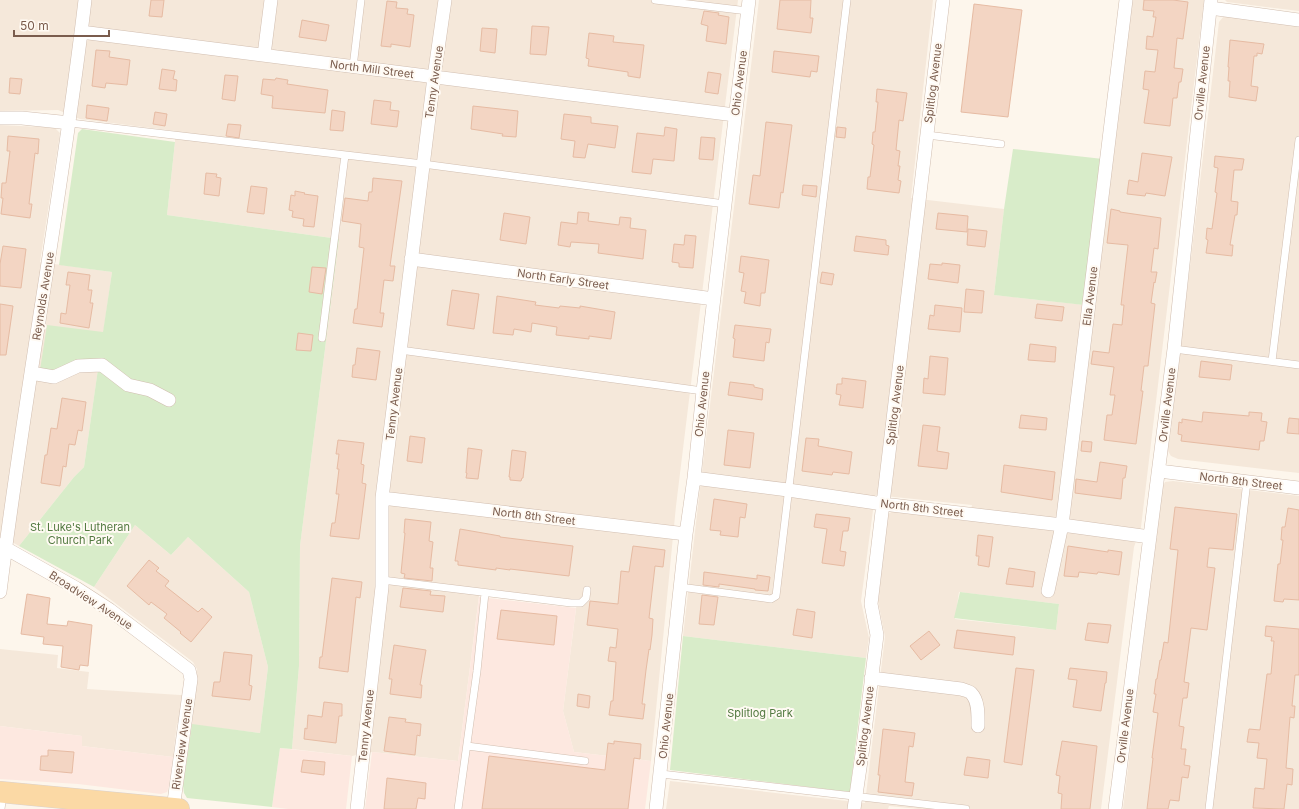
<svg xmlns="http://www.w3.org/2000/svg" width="1299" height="809" font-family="Inter,sans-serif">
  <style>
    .residential { fill: #f5e8da; fill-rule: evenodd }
    .commercial { fill: #fde8e0 }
    .green { fill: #d8ecc9 }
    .building { fill: #f3d5c3; stroke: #e6bba3 }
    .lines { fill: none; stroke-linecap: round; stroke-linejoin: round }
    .lane-casing { stroke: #d1beb0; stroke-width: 8 }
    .street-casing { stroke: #d1beb0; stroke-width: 14 }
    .primary-casing { stroke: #dad1cd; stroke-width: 22 }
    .lane { stroke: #fff; stroke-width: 7 }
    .street { stroke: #fff; stroke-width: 13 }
    .primary { stroke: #fbd9a5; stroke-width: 21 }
    .labels { text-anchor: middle; stroke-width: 4; stroke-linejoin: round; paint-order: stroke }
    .street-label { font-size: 11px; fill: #7a5c4d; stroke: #fffaf3 }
    .park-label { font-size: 11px; fill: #537a41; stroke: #fffaf3 }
  </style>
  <rect width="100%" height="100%" fill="#fdf6ec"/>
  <!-- residential -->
  <path class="residential" d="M0,0H738L676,506L651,761L574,752L563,711L577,601L480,588L458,761L372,752L352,756L292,749L299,666L300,546L339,239L167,215L175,142V131L80,119L58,110L0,111Z
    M759,0H933L911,198L1004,209L994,295L1095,306L1132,0H1204L1141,527L1134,547L1101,809H919L889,806L888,809H666L670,781L865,803L885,637L878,601L888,514L893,511L969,521L972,505L875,495L861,601L869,638L866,658L683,636L700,488ZM959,592L1059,604L1056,630L955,619Z
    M1225,0H1299V11L1227,2Z
    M1224,16L1299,25V473L1178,459L1171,456L1168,451L1219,22Z
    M0,125L41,127L55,128L60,133L40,262L112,272L84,467L74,477L19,546L0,535Z
    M1173,481L1299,496V809H1123L1162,488L1165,482Z
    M135,525L171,555L188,537L249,592L268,667L260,733L177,723L173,757L82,746V736L0,726V649L58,655L57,668L89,672L87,689L180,695H194L197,669L193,662L94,587Z"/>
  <!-- commercial -->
  <path class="commercial" d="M479,597L576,608L563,711L574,752L651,761L645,809H365L372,752L458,761Z
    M0,726L82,736V746L173,757L169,786L167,792L161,794L78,784L0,779Z
    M280,748L352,756L346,809H288L272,807Z"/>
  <!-- green -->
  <path class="green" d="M82,129L175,142L167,215L339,239L300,546L299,666L292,749L280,748L272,807L187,798L184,793L183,786L192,724L260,733L268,667L249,592L188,537L171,555L135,525L94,587L19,546L74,477L84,467L98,369L68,365L49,371L40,370L47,325L103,332L112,272L59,265L78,133Z
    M1013,149L1103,159L1084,305L994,295L1004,209Z
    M960,592L1059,604L1056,630L954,618Z
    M683,636L866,658L850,792L670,770Z"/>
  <!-- building -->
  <path class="building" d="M151,0H164L162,17L149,16Z
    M780,0H811L810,18H813L811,33L777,29Z
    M1144,0H1173L1188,2L1183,39L1177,38L1174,68L1183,69L1181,82H1179L1177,98H1173L1170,126L1144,123L1149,90L1143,89L1145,71L1155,72L1158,50L1146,49L1147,36L1153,37L1156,17H1153L1154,11L1143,10Z
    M387,1L397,2L396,8L408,9L407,14L414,15L410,47L391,44V47L381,46Z
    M974,4L1022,10L1008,117L961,112Z
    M704,11L719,13L718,15L729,17L726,44L706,41L708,26L701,24Z
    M302,20L329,25L326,41L299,37Z
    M532,26L549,27L546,55L530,54Z
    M482,28L497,29L495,53L480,51Z
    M589,33L614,36L613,42L644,45L640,78L628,76V72L588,66L589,59L586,58Z
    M1230,40L1264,44L1262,54L1257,53V56H1254L1251,86L1258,87L1256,101L1229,97L1230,81H1228L1229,67H1228Z
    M96,50L110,51L109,57L130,60L127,85L106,83L105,88L92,86Z
    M774,51L819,56L817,72L811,71L810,77L772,72Z
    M162,69L175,71L173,79L177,80L176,91L159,89Z
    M708,72L721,74L718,94L705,92Z
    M225,75L238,76L235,101L222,99Z
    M10,78L22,79L20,94L9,93Z
    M276,78L288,80L287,84L328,90L325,113L272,108L273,96L261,94L263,79L275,80Z
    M877,89L907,93L903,121L899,120L896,150L900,151L898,166H900L898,180L901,181L899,193L867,189L868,177H870L874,145L872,144L873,132H875L878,102H876Z
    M374,100L391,102L390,110L399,111L397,127L371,124Z
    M87,105L109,108L107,121L86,118Z
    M473,106L518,111L516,137L502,136L503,134L471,129Z
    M332,110L345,112L343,131L330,130Z
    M155,112L167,114L165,126L153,124Z
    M564,114L591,117V123L618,126L615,148L588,144L585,158L573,157L575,141L561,139Z
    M766,122L792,125L783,193L781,192L779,208L749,204L753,175L760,176Z
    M228,124L241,125L239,138L226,136Z
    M665,127L677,129L674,161L653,159L651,174L632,172L637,133L664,136Z
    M837,127L846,128L845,138L836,137Z
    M8,136L39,139L38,154L35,153L29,204H32L30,218L1,214L3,198H1L2,183H6L10,151H7Z
    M701,137L715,138L713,160L699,159Z
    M1142,153L1172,157L1165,196L1146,193L1145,196L1127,194L1129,180L1138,182Z
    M1215,156L1244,159L1242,170H1234L1231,201L1238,202L1237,215H1235L1230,245H1233L1232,256L1206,253L1208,240L1206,239L1207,228L1212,229L1217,193L1215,192L1218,168L1214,167Z
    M206,173L217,174L216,177L221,178L219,196L204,194Z
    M373,178L402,181L390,266H395L393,281L384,280L380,313H384L382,327L353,323L355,309H357L364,248L359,247L361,224L342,221L345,198L368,201L369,192H372Z
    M803,185L817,186L816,197L802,195Z
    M251,186L267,188L264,214L247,212Z
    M295,191L305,193L304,194L318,196L314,227L303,226L304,219L292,217L293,211L289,210L291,195L295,196Z
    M1111,209L1120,211V212L1161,218L1158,249L1154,248L1151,272H1157L1155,283L1154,282L1151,303L1155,304L1148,366H1144L1141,391H1143L1136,444L1104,440L1107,415H1112L1115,395H1110L1114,367L1091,364L1093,351L1109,353L1113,324L1122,325L1124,305H1121L1128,245L1107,243Z
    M578,212L589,213L588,221L619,225L620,217L631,218L630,228L646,230L643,259L598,253L599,244L571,242L570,247L558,245L561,222L577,224Z
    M504,213L530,217L526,244L500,240Z
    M938,213L968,216L967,232L936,229Z
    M968,229L987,231L985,247L967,245Z
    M685,235L696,236L693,268L679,267V263L672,262L674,244L684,245Z
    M856,236L886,240V245L889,246L888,255L854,251Z
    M3,246L26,249L21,288L0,286V264Z
    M741,256L769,260L765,293H761L760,306L744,303L746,292L741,291L744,273L739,272Z
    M942,263L960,265L958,283L928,279L930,264L942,265Z
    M312,267L326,268L322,294L309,292Z
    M68,272L90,275L88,290H92L90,303H93L89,328L60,323L61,313L66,314L70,285H66Z
    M822,272L834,274L832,285L820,283Z
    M966,289L984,291L982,313L964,312Z
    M452,290L479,294L474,329L447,325Z
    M497,296L536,302L535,305L559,308L560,306L580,308V306L615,312L611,339L589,336V339L556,335L557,327L532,323L531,332L514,329L513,335L493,333Z
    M0,304L13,306L6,355H0Z
    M1037,304L1064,307L1062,321L1035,318Z
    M935,305L962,308L960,332L928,329L930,315L934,316Z
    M735,325L771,329L769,343L766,342L764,361L733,357L735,339L733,338Z
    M298,333L313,335L311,351L296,350Z
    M1030,344L1056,347L1055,362L1028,360Z
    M357,348L380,351L376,380L352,377L353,365H355Z
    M930,356L948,358L945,395L923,393L924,378L928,379Z
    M1201,361L1232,365L1230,380L1199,377Z
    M842,378L866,381L863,408L839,405L841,395L836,394L837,384H842Z
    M730,382L754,385V387L763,389L762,400L728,395Z
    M62,398L86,402L82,431L78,430L75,445L69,444L66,467L63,466L60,486L41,483L45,455H47L51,428L57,429Z
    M1203,412L1249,416V412L1262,413L1261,421L1267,422L1264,441H1260L1259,450L1181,441L1182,435L1178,434L1179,422L1182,423V419L1202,422Z
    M1021,415L1047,418L1046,430L1019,428Z
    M1289,418L1299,419V434L1287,433Z
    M923,425L940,427L937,451L949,453L947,469L918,466Z
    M728,430L754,433L750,468L724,465Z
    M410,436L425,438L422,463L407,461Z
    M806,438L819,439L818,446L852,452L849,474L833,472L832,475L802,471Z
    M338,440L364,443L361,464L364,465L362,483L366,484L359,539L330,536L332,523H335L339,494H336L339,469H337L339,454H336Z
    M1082,441L1092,442L1091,452L1081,451Z
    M468,448L482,450L478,479L466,478L467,473H466Z
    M512,450L526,452L523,478H522L521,481L510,480V477H509Z
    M1100,462L1127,466L1125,478H1123L1121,499L1075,493L1076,479L1097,482Z
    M1004,465L1055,472L1052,500L1001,492Z
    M714,499L747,504L745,518L740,517L738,537L720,535L721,531L710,530Z
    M1175,507L1237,514L1233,550L1209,548L1207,567L1215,568L1207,630L1191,628L1184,682L1189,683L1187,698H1183L1179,726L1184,727L1181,749H1186L1184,765L1190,766L1188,778L1182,777L1179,801L1170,800L1168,809H1147L1153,758H1152L1158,713L1153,712L1156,694H1154L1156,679H1157L1160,660H1161L1164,642L1168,643L1175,578L1178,550L1170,549Z
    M1288,508L1299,510V600L1284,599L1283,602L1274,601L1278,564H1280L1283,540H1281L1282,527H1285Z
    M816,514L850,518L848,531H843L840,551L846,552L844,566L822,563L827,529L814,527Z
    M405,519L431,522L429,541L433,542L430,568H433L432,581L404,578L405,574L401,573L405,533H404Z
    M460,529L500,536V537L573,546L569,576L510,569V570L496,568V570L458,565V561H455Z
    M978,535L993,537L989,567L978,565L979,556H976Z
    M633,546L665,550L663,567L655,566L649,618L653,619L652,635L650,650L649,649L646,670L642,704H645L643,719L609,715L611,701H613L616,662L608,661L610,647L616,648L618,629L587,625L590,601L618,604L621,571L629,572Z
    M1068,546L1108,552V550L1122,552L1119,575L1098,572L1097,574L1079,572L1078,577L1064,576Z
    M149,560L159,568L156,571L169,581L165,586L198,612L202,608L212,617L191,642L180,633L181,632L164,618L167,614L151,602L149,605L127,586Z
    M1009,568L1035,572L1033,587L1006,584Z
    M704,572L757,579V575L770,577L768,591L755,590V589L719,584V587L703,585Z
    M332,578L362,582L360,598L356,597L348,672L319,668L320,657H322Z
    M403,588L431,591L430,595L445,596L443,612L400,607Z
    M27,594L50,598L47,624L67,626L68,621L92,625L88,666L80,665L79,670L61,667L63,646L43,644L44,637L21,634Z
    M702,595L718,597L714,625L699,624Z
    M797,609L815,612L812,638L793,635Z
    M501,610L557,616L554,645L497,639Z
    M1088,623L1111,625L1108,643L1085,640Z
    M1266,626L1299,629V675H1295L1292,706H1295L1294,718L1290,717L1286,768L1293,769L1292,785L1287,784L1284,809L1253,808L1255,788L1264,789L1267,759L1257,758L1259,743L1247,742L1249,729L1260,730L1267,674H1271L1274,641H1271L1272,637L1265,636Z
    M957,630L1015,637L1013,655L954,648Z
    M929,631L940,645L921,660L910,646Z
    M394,645L426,650L420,685H422L421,698L390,694L392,679H389Z
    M224,652L252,655L249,685L252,686L250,700L212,696L214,682H220Z
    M1016,668L1034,670L1022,765L1004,762Z
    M1070,668L1107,672L1106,683H1105L1101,711L1073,707L1077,680L1068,679Z
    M578,694L590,696L589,708L577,706Z
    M324,702L342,704V716H339L336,743L304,739L305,728L307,729L308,715L322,717Z
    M389,717L406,719L405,722L421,724L420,736L417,735L415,755L384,751Z
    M883,729L915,733L913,747L909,746L905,782L914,783L912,796L878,792L880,775H878Z
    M614,741L641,744L640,759L634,758L628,809H482L489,756L605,770L608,743L614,744Z
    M1062,741L1097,746L1090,809H1061L1062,794L1058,793L1060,776L1056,775Z
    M48,750L74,752L72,773L40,770L41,756H48Z
    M967,757L990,760L988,778L964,775Z
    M303,760L325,762L324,775L301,772Z
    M387,778L426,783L425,799L418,798L416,809H384Z"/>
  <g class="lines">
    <!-- lane casing -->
    <g class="lane-casing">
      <path id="lane" d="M655,0L748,11
        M353,67L361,0
        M70,123L423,164L725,204
        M927,135L1001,144
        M322,338L345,155
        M1174,349L1299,365
        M400,350L703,391
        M1272,361L1299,140
        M382,580L571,603H581L586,598L587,590
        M680,587L771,599L776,596L847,0
        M467,746L585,761
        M661,774L966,809
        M1,809L3,795
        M458,809L477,671L485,593
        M1209,809L1247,481"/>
    </g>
    <!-- street casing -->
    <g class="street-casing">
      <path id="street" d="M1210,8L1299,20
        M81,32L735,115
        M264,55L271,0
        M0,118H22L70,123
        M411,259L714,299
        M31,373L54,377L78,366L102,365L128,385L150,390L169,400
        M1159,471L1299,488
        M694,478L788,490L883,504L1062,525L1150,537
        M382,498L686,534
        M0,545L76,588L110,610L189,670L191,679L173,809
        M1048,591L1062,525L1126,0
        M0,592C24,394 62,198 85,0
        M871,678L961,689C964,690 969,691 971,693C979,701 978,716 978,726
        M357,809L382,587V498L434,77L445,0
        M656,809L686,534L694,478L703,391L749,0
        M854,809L863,747L877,635L871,604L943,0
        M1115,809L1174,349L1211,0"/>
    </g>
    <!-- primary casing -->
    <g class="primary-casing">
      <path id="primary" d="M0,792L179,809"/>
    </g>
    <!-- lane -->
    <use href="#lane" class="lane"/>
    <!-- street -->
    <use href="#street" class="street"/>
    <!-- primary -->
    <use href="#primary" class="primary"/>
  </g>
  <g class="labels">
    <!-- street labels -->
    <g class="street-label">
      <text transform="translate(372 69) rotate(7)" y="4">North Mill Street</text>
      <text transform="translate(434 82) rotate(-82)" y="4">Tenny Avenue</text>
      <text transform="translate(739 83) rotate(-83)" y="4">Ohio Avenue</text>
      <text transform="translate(933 83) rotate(-83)" y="4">Splitlog Avenue</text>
      <text transform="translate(1202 83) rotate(-84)" y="4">Orville Avenue</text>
      <text transform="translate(563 279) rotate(8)" y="4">North Early Street</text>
      <text transform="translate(43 296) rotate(-81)" y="4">Reynolds Avenue</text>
      <text transform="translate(1090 296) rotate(-83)" y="4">Ella Avenue</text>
      <text transform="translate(394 404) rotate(-83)" y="4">Tenny Avenue</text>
      <text transform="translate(702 404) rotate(-84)" y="4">Ohio Avenue</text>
      <text transform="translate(895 405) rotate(-83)" y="4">Splitlog Avenue</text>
      <text transform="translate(1167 405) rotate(-83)" y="4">Orville Avenue</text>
      <text transform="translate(1241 481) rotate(7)" y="4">North 8th Street</text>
      <text transform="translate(922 508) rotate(7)" y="4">North 8th Street</text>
      <text transform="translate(534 516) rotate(7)" y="4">North 8th Street</text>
      <text transform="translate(91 600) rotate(33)" y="4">Broadview Avenue</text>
      <text transform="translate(366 726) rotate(-84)" y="4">Tenny Avenue</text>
      <text transform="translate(666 726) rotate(-84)" y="4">Ohio Avenue</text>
      <text transform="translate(865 726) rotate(-83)" y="4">Splitlog Avenue</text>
      <text transform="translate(1125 726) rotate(-83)" y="4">Orville Avenue</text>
      <text transform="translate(182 744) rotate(-82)" y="4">Riverview Avenue</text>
    </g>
    <!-- park labels -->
    <g class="park-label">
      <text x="80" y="531">St. Luke's Lutheran<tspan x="80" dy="13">Church Park</tspan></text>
      <text x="760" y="717">Splitlog Park</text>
    </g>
  </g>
  <!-- scale -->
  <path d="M14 30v6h95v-6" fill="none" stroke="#7a5c4d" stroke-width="2"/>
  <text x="20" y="30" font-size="12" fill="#7a5c4d" stroke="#fffaf3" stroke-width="3" paint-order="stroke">50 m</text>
</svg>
